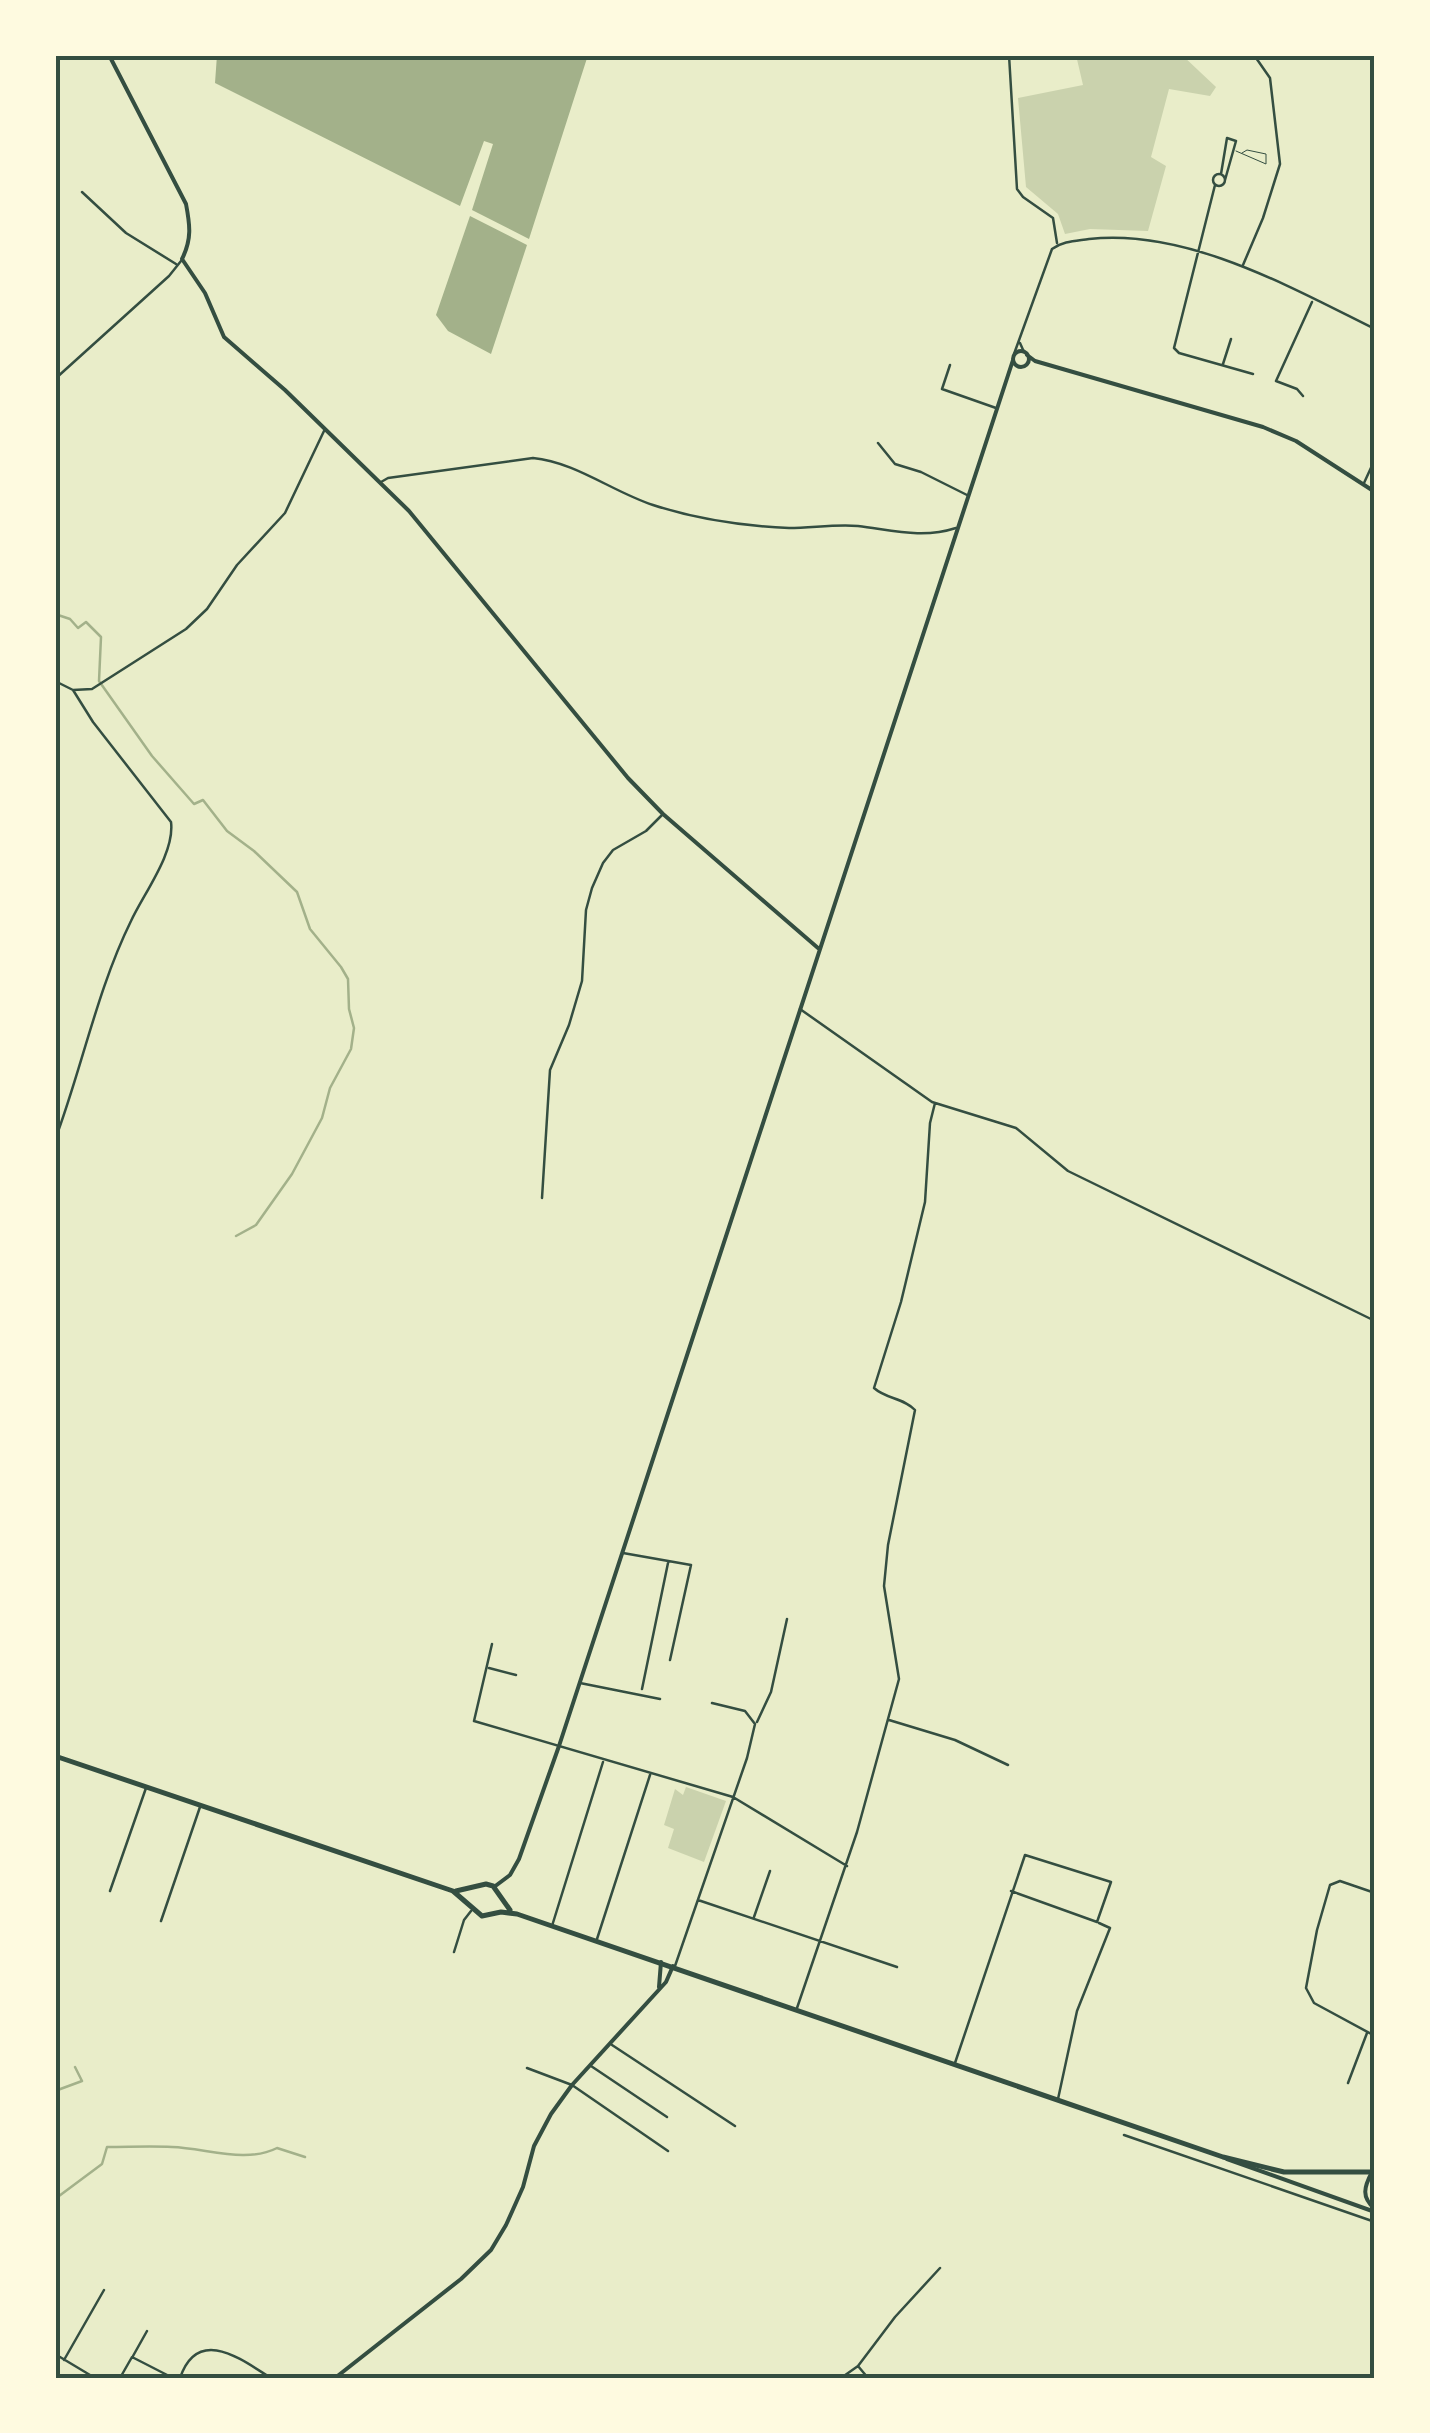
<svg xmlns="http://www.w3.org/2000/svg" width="1430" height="2433" font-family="'Source Serif 4',serif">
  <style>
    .green { fill: #cad2ad }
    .water { fill: #a3b18a }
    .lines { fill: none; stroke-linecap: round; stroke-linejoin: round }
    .stream { stroke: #a3b18a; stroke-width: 2.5 }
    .service { stroke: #344e41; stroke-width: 1 }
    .minor { stroke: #344e41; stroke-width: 2.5 }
    .tertiary { stroke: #344e41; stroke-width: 4 }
    .secondary { stroke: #344e41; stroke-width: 4 }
    .primary { stroke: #344e41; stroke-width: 5 }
    .neatline { fill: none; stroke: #344e41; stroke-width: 4 }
  </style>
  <rect width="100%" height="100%" fill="#e9edc9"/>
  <!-- green -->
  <path class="green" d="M1076,55H1182L1216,87L1210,96L1169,89L1151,157L1166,166L1148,231L1090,229L1065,234L1058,214L1026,187L1018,98L1083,85Z
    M686,1787L726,1801L704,1862L668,1848L674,1829L664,1825L675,1789L683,1795Z"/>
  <!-- water -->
  <path class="water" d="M217,55H588L529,239L472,210L493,144L484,141L460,206L215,83Z
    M470,216L527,245L491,354L448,331L436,315Z"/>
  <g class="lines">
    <!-- stream -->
    <path class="stream" d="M55,614L70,619L78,628L86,622L101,637L99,681L152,756L194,804L203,800L227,831L254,851L297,892L310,929L341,967L348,979L349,1009L354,1028L351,1049L330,1088L322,1118L292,1174L256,1225L236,1236
      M55,2091L82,2081L75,2067
      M55,2199L102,2164L107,2147C129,2147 151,2146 172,2147C206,2148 246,2164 277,2148L305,2157"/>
    <!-- service -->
    <path class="service" d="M1236,151L1266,164V154L1247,150L1242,153"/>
    <!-- minor -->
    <path class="minor" d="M1009,55L1017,189L1023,197L1053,218L1057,243
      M1213 180a6 6 0 1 1 12 0a6 6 0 1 1-12 0Z
      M1221,174L1227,138L1236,141L1225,180
      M1215,185L1174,348L1179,353L1253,374
      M82,192L126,233L176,264
      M1243,265L1263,218L1280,164L1270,78L1254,55
      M1020,343L1024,352
      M1014,354L1052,249C1063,241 1076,241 1089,239C1186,228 1290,287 1375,329
      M1223,364L1231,339
      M950,365L942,389L996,408
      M55,379L169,276L181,261
      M1303,396L1297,389L1276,381L1312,302
      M878,443L895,464L921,472L967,495
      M381,482L388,478L533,458C575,462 613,492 653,505C696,519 744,526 789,528C812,528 835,524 858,526C892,530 922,539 956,528
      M1364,483L1375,459
      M55,681L73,690L92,689L186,629L207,609L237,565L285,513L324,431
      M800,1009L932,1102L1016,1128L1068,1171L1375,1321
      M55,1140C82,1068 97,990 131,921C144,893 175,853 171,822L93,722L73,690
      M542,1198L550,1070L569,1025L582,981L586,910L592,888L603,863L613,850L646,831L662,815
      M623,1553L691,1565L670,1660
      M492,1644L474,1721L733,1797L847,1866
      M489,1668L516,1675
      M580,1683L660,1699
      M642,1689L668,1563
      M889,1720L955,1740L1008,1765
      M757,1722L771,1692L787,1619
      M110,1891L146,1788
      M1375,1893L1340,1881L1330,1885L1317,1930L1306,1988L1314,2003L1375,2036
      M698,1900L897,1967
      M754,1917L770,1871
      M161,1921L200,1807
      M552,1926L603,1762
      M597,1939L650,1775
      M454,1952L464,1920L471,1911
      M675,1966L747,1758L755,1724L745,1711L712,1703
      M797,2008L857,1832L899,1679L884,1586L888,1545L915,1410C904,1398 886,1399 874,1388L901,1302L925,1202L930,1123L935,1103
      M612,2045L735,2126
      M955,2063L1025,1855L1111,1882L1097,1922L1011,1891
      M591,2066L667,2117
      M527,2068L572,2085L668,2151
      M1348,2083L1367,2033
      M1058,2099L1077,2011L1110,1928L1099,1923
      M1124,2135L1375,2222
      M55,2354L95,2378
      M133,2356L147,2331
      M64,2360L104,2290
      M858,2366L895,2317L940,2268
      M120,2378L132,2357L173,2378
      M180,2378C198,2325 242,2360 271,2378
      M841,2378L858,2366L868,2378"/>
    <!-- tertiary -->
    <path class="tertiary" d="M109,55L186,204C190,225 192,239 182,259L205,293L224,337L285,390L409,511L628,778L663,814L818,948
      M1227,2159L1375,2212
      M1372,2172C1364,2187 1361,2197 1375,2209"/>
    <!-- secondary -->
    <path class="secondary" d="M1013 359a8 8 0 1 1 16 0a8 8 0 1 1-16 0Z
      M1027,355L1035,361L1263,427L1296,441L1375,492
      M494,1887L510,1875L519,1859L559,1746L1013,360
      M659,1987L661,1962
      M335,2378L461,2279L491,2250L506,2225L523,2187L534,2146L551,2114L572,2085L666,1982L673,1966"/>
    <!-- primary -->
    <path class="primary" d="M55,1756L453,1891L482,1916L501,1912L517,1914L1223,2157L1284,2172H1375
      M456,1891L486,1884L493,1886L510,1910"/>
  </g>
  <!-- border -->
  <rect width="1430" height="2433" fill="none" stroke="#fefae0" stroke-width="115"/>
  <rect x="58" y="58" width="1314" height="2318" class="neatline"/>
</svg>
